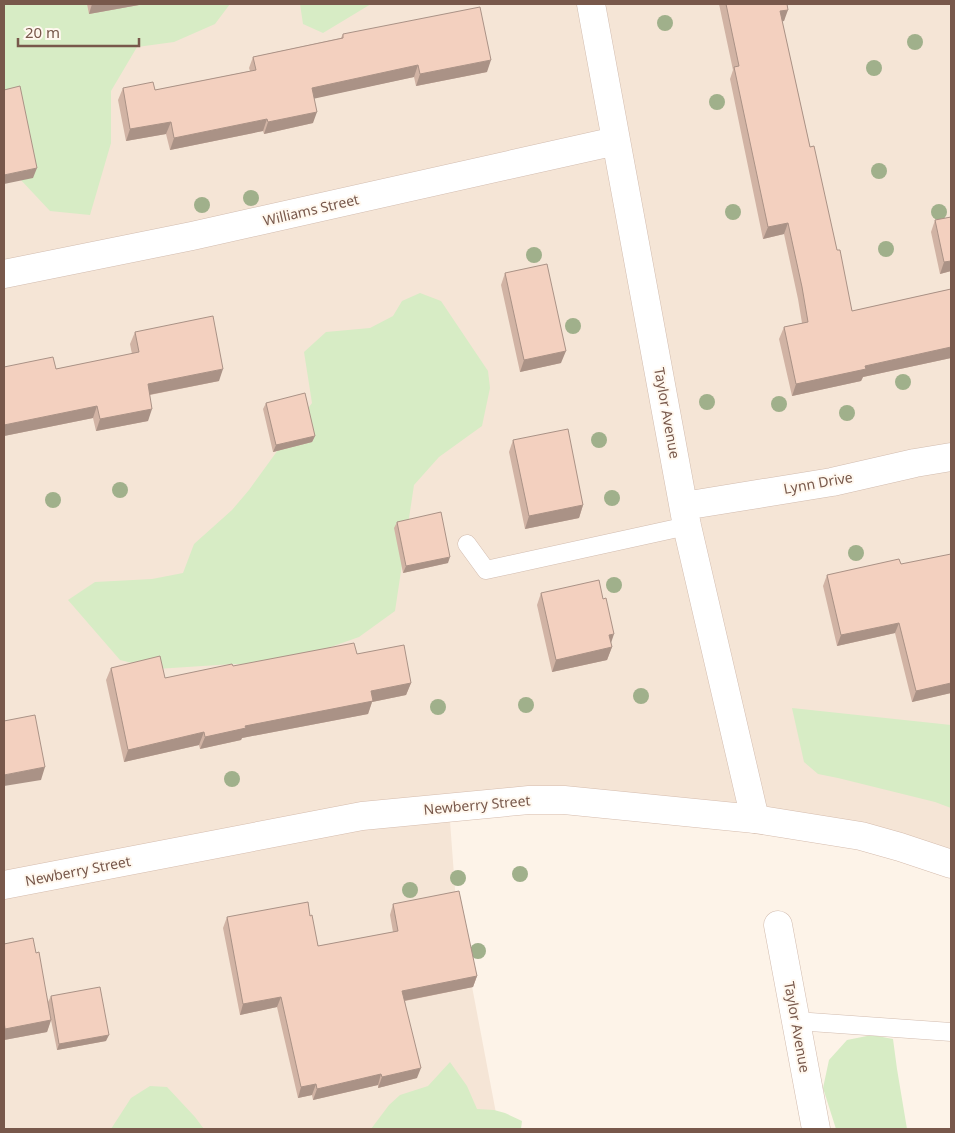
<svg xmlns="http://www.w3.org/2000/svg" width="955" height="1133" font-family="'Noto Sans',sans-serif">
  <style>
    .residential { fill: #f5e5d6 }
    .green { fill: #d7ecc5 }
    .lines { fill: none; stroke-linecap: round; stroke-linejoin: round }
    .lane-casing { stroke: #d2bcaf; stroke-width: 19 }
    .street-casing { stroke: #d2bcaf; stroke-width: 29 }
    .secondary-casing { stroke: #d5bcad; stroke-width: 29 }
    .lane { stroke: #fff; stroke-width: 18 }
    .street { stroke: #fff; stroke-width: 28 }
    .secondary { stroke: #fff; stroke-width: 28 }
    .tree { fill: #a0b08b }
    .wall { fill: #d1b3a4 }
    .shaded-wall { fill: #aa9286 }
    .building { fill: #f3d0bf; stroke: #aa9286 }
    .labels { text-anchor: middle; stroke-width: 4; stroke-linejoin: round; paint-order: stroke }
    .street-label { font-size: 14px; fill: #78584b; stroke: #fff8ef }
  </style>
  <rect width="100%" height="100%" fill="#fdf3e8"/>
  <!-- residential -->
  <path class="residential" d="M4,4H951V864L755,819L449,808L456,902L499,1129H4Z"/>
  <!-- green -->
  <path class="green" d="M4,4H230L215,24L174,42L137,47L111,91V143L90,215L50,211L4,162Z
    M300,4H371L323,33L303,24Z
    M420,293L441,301L488,371L490,388L482,426L439,457L414,485L395,611L359,637L280,665L234,664L156,669L120,660L68,600L95,582L152,579L183,573L194,544L232,510L249,490L312,403L304,352L326,332L370,328L393,316L402,301Z
    M792,708L951,725V808L935,802L838,778L818,774L804,762Z
    M872,1035L893,1039L897,1069L907,1129H836L823,1088L829,1060L847,1040Z
    M450,1062L467,1086L477,1109L494,1110L505,1113L522,1121L521,1129H371L389,1105L400,1095L428,1086Z
    M150,1086L167,1087L195,1117L204,1129H111L131,1098Z"/>
  <g class="lines">
    <!-- lane casing -->
    <g class="lane-casing">
      <path id="lane" d="M467,544L486,570L687,526
        M796,1021L951,1032"/>
    </g>
    <!-- street casing -->
    <g class="street-casing">
      <path id="street" d="M591,4L687,526L755,819
        M4,274L192,236L616,141
        M684,506L832,482L915,463L951,457
        M778,925L816,1129"/>
    </g>
    <!-- secondary casing -->
    <g class="secondary-casing">
      <path id="secondary" d="M4,885L362,816L529,800H564L755,819L861,836L900,847L951,864"/>
    </g>
    <!-- lane -->
    <use href="#lane" class="lane"/>
    <!-- street -->
    <use href="#street" class="street"/>
    <!-- secondary -->
    <use href="#secondary" class="secondary"/>
  </g>
  <!-- trees -->
  <g class="tree">
    <circle cx="665" cy="23" r="8"/>
    <circle cx="915" cy="42" r="8"/>
    <circle cx="874" cy="68" r="8"/>
    <circle cx="717" cy="102" r="8"/>
    <circle cx="879" cy="171" r="8"/>
    <circle cx="251" cy="198" r="8"/>
    <circle cx="202" cy="205" r="8"/>
    <circle cx="733" cy="212" r="8"/>
    <circle cx="939" cy="212" r="8"/>
    <circle cx="886" cy="249" r="8"/>
    <circle cx="534" cy="255" r="8"/>
    <circle cx="573" cy="326" r="8"/>
    <circle cx="903" cy="382" r="8"/>
    <circle cx="707" cy="402" r="8"/>
    <circle cx="779" cy="404" r="8"/>
    <circle cx="847" cy="413" r="8"/>
    <circle cx="599" cy="440" r="8"/>
    <circle cx="120" cy="490" r="8"/>
    <circle cx="612" cy="498" r="8"/>
    <circle cx="53" cy="500" r="8"/>
    <circle cx="856" cy="553" r="8"/>
    <circle cx="614" cy="585" r="8"/>
    <circle cx="641" cy="696" r="8"/>
    <circle cx="526" cy="705" r="8"/>
    <circle cx="438" cy="707" r="8"/>
    <circle cx="232" cy="779" r="8"/>
    <circle cx="520" cy="874" r="8"/>
    <circle cx="458" cy="878" r="8"/>
    <circle cx="410" cy="890" r="8"/>
    <circle cx="478" cy="951" r="8"/>
  </g>
  <!-- wall -->
  <path class="wall" d="M87,4H140L139,5L89,14Z
    M719,4H787L784,21H782L810,147L852,311L951,289V358L863,377L861,381L792,396L779,339L784,327L802,323L798,299L784,234L763,239L730,79L733,70Z
    M343,34L487,72L416,86L414,77L314,98L313,123L264,134L263,131L170,150L166,134L126,141L118,100L123,88L155,90L250,71L249,68L253,57L341,38Z
    M951,217V271L940,274L931,232L935,220Z
    M505,273L561,363L520,372L501,285Z
    M135,332L219,381L150,395L148,421L96,431L93,418L4,436V367L56,369L132,354L130,344Z
    M266,403L315,436L312,442L273,452L263,409Z
    M513,440L583,505L579,518L525,529L509,452Z
    M397,522L448,563L403,573L394,528Z
    M901,564L951,693L912,702L895,633L837,646L823,586L827,575Z
    M541,593L611,643L612,647L607,660L552,672L537,605Z
    M357,654L411,683L406,695L372,702L368,714L242,738L241,740L200,749L199,745L124,762L106,680L111,668L165,678L233,666Z
    M393,904L477,976L473,987L405,1001L417,1078L378,1088V1085L313,1100L312,1095L298,1098L277,1007L240,1015L223,928L227,917L310,916L318,946L393,932L390,915Z
    M4,944L36,953L48,1002L51,996L106,1041L57,1050L51,1020L47,1032L4,1040Z"/>
  <!-- shaded-wall -->
  <path class="shaded-wall" d="M92,4H140L139,5L89,14Z
    M788,10L784,21L776,23L780,11Z
    M491,60L487,72L416,86L420,74Z
    M418,65L414,77L308,100L312,88Z
    M317,112L313,123L264,134L268,122Z
    M267,119L263,131L170,150L174,138Z
    M171,122L166,134L126,141L130,129Z
    M37,168L33,178L4,184V175Z
    M788,223L784,234L763,239L768,227Z
    M951,261V271L940,274L944,262Z
    M951,347V358L863,377L861,381L792,396L796,384L865,366Z
    M566,351L561,363L520,372L524,360Z
    M223,369L219,381L143,396L148,384Z
    M97,406L93,418L4,436V425Z
    M152,409L148,421L96,431L100,419Z
    M315,436L312,442L273,452L276,445Z
    M583,505L579,518L525,529L529,516Z
    M450,557L448,563L403,573L406,566Z
    M899,623L895,633L837,646L841,635Z
    M614,634L610,646L609,635Z
    M612,647L607,660L552,672L556,660Z
    M411,683L406,695L372,702L368,714L242,738L241,740L200,749L205,737L245,726L371,691Z
    M951,683V693L912,702L916,691Z
    M204,732L199,745L124,762L128,750Z
    M45,767L41,780L4,786V775Z
    M477,976L473,987L398,1002L402,991Z
    M281,997L277,1007L240,1015L243,1004Z
    M51,1020L47,1032L4,1040V1032L5,1029Z
    M109,1035L106,1041L57,1050L59,1044Z
    M421,1068L417,1078L378,1088L382,1077Z
    M381,1074L378,1085L313,1100L317,1089Z
    M316,1084L312,1095L298,1098L301,1087Z"/>
  <!-- building -->
  <path class="building" d="M726,4H787L788,10L780,11L810,147L814,146L837,250H840L852,311L951,289V347L865,366L866,369L796,384L784,327L808,322L802,287L788,223L768,227L734,67L739,66Z
    M480,7L491,60L420,74L418,65L312,88L317,112L268,122L267,119L174,138L171,122L130,129L123,88L153,82L155,90L256,70L253,57L343,38V34Z
    M20,86L37,168L4,175V90Z
    M951,217V261L944,262L935,220Z
    M547,264L566,351L524,360L505,273Z
    M213,316L223,369L148,384L152,409L100,419L97,406L4,425V367L53,357L56,369L139,352L135,332Z
    M305,393L315,436L276,445L266,403Z
    M568,429L583,505L529,516L513,440Z
    M441,512L450,557L406,566L397,522Z
    M951,554V683L916,691L899,623L841,635L827,575L899,559L901,564Z
    M599,580L603,599L606,598L614,634L609,635L612,647L556,660L541,593Z
    M354,643L357,654L404,645L411,683L371,691L373,701L245,726L246,728L205,737L204,732L128,750L111,668L160,656L165,678L232,664L233,666Z
    M35,715L45,767L4,775V721Z
    M459,891L477,976L402,991L421,1068L382,1077L381,1074L317,1089L316,1084L301,1087L281,997L243,1004L227,917L308,902L310,916L312,915L318,946L398,931L393,904Z
    M33,938L36,953L39,952L51,1020L5,1029L4,1021V944Z
    M100,987L109,1035L59,1044L51,996Z"/>
  <g class="labels">
    <!-- street labels -->
    <g class="street-label">
      <text transform="translate(311 210) rotate(-13)" y="5">Williams Street</text>
      <text transform="translate(667 413) rotate(80)" y="5">Taylor Avenue</text>
      <text transform="translate(818 483) rotate(-10)" y="5">Lynn Drive</text>
      <text transform="translate(477 805) rotate(-5)" y="5">Newberry Street</text>
      <text transform="translate(78 871) rotate(-11)" y="5">Newberry Street</text>
      <text transform="translate(797 1027) rotate(80)" y="5">Taylor Avenue</text>
    </g>
  </g>
  <!-- border -->
  <rect width="955" height="1133" fill="none" stroke="#78584b" stroke-width="10"/>
  <!-- scale -->
  <path d="M18 38v8h121v-8" fill="none" stroke="#78584b" stroke-width="2.5"/>
  <text x="25" y="38" font-size="15" fill="#78584b" stroke="#fff8ef" stroke-width="4" paint-order="stroke">20 m</text>
</svg>
